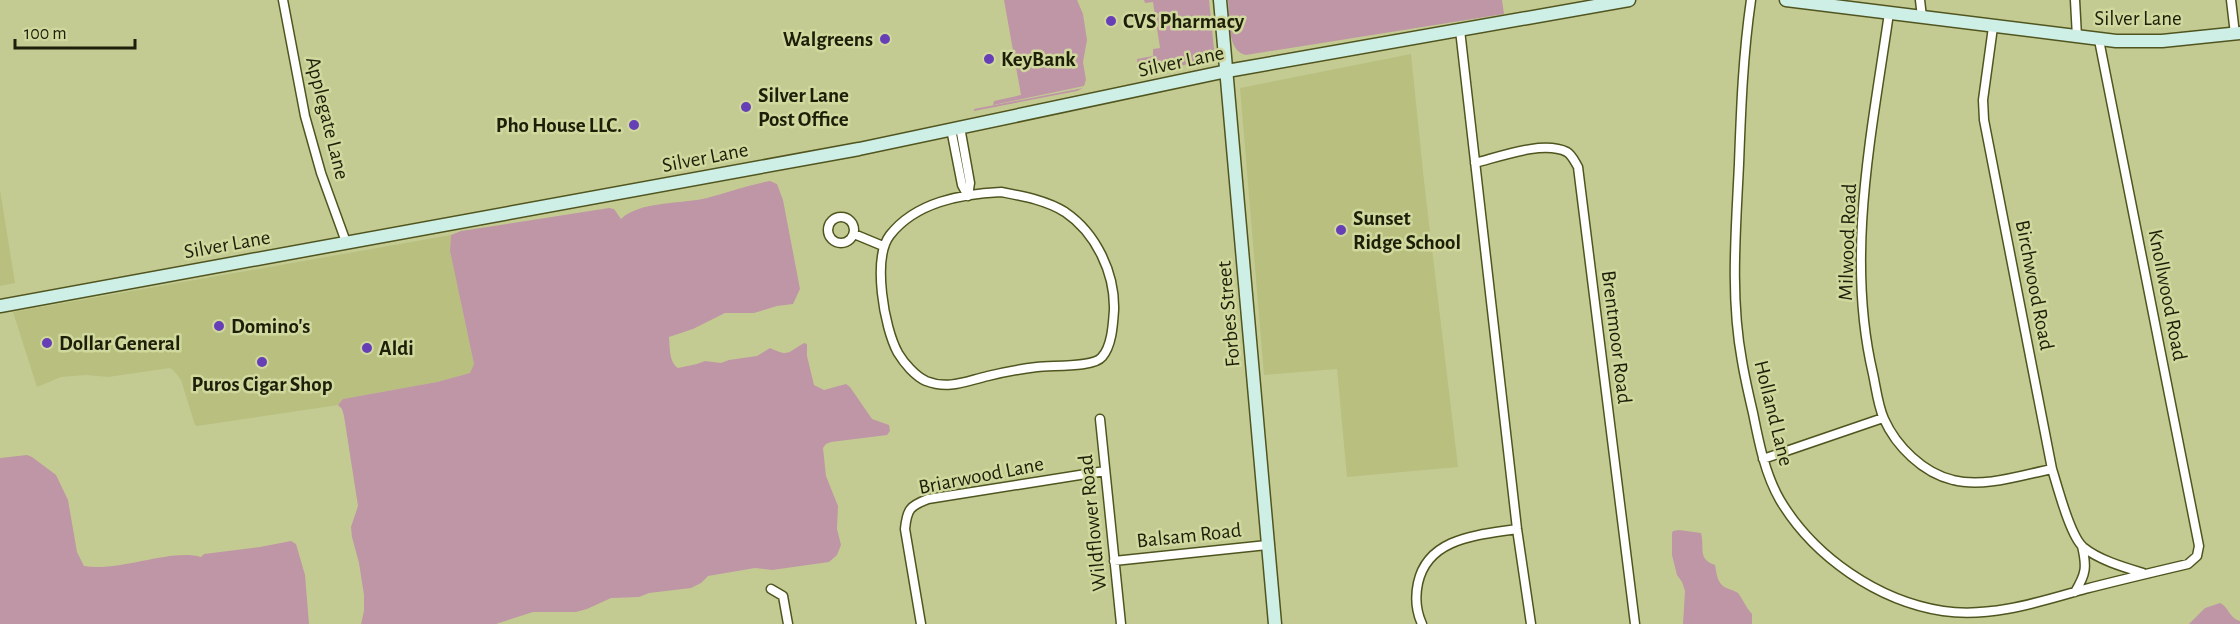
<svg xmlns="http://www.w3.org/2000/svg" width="2240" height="624" font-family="'Alegreya Sans',sans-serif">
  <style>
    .built { fill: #b8bf7f }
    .green { fill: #be96a6 }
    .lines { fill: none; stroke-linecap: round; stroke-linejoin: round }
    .minor-casing { stroke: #50551f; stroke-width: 11 }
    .secondary-casing { stroke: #50551f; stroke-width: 15 }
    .minor { stroke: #fff; stroke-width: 8 }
    .secondary { stroke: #ceefe6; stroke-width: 12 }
    .poi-dot { fill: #663fb7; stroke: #d1d89e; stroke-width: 2 }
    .labels { text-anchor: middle; stroke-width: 5; stroke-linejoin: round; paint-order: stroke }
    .street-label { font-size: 21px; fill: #1d1f09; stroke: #d1d89e }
    .poi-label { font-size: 21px; font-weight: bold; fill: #1d1f09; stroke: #d1d89e; text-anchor: start }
  </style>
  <rect width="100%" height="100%" fill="#c4cb92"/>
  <!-- built -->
  <path class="built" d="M1411,54L1424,181L1458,467L1347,477L1337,369L1264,375L1240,88Z
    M0,190L15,283L0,286Z
    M451,235L450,251L474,364L470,373L437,382L343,399L338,405L197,426L195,425L181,380L174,371L170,368L108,377L86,375L61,377L37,387L13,312Z"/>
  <!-- green -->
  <path class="green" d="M1004,0H1077L1083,14L1087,40L1083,62L1086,80L1084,86L993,105L994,101L1021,95Z
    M1144,0H1209L1214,49L1212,57L1202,61L1139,75L1137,59L1153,56V49L1160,48L1153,2L1145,3Z
    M1228,0H1502L1504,14L1246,55C1226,51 1230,17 1228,0Z
    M1083,88L1077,91L974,111V109Z
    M770,181L777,184L783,200L800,289L793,304L777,306L754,313H725L693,329L669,337C670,348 669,362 678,368L697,364L705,361L721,363L729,360L757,356L770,348C789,357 787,353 804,343L807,344V356L814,385L824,390L846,384L850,387L872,419L889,425L890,431L887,435L831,442L826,444L823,448L826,476L838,506L837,529L841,545L837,555L829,562L772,570L755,568L708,576L701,583L691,588L649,593L639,597L611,598L587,609L576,612H533L496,624H361L364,611V595L359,563L352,537L351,527L358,506L344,416L342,409L338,405L343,399L437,382L470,373L474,364L450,251L451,235L461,231L609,208L614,209L621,219C639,201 683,204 707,198C728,192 748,185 770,181Z
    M27,455L32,457L56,475L68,500L77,552L84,566C120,572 171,548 201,557L204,554L260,547L291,541L296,544L305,575L309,624H0V458Z
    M1679,530L1701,533C1705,548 1697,559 1715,565C1717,575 1717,585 1729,589C1732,590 1735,591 1738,593C1743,599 1746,608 1752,614V624H1683L1685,591L1682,582L1677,575L1672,555V533L1673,531Z
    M2220,603C2229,607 2229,618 2240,621V624H2189L2205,608Z"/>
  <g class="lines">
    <!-- minor casing -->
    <g class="minor-casing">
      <path id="minor" d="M283,0L305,116L321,173L346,242
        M1751,0C1743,55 1741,108 1739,164C1736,229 1730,297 1742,361C1745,379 1749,396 1753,413C1759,443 1765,474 1780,500C1814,557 1878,601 1943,611C1991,618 2039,602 2085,589C2120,580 2154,572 2188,564L2197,556L2199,546L2099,40
        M1920,0L1922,17
        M2075,0L2077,37
        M2231,0L2235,34
        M1889,13C1872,132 1845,256 1873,374C1876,388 1878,406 1884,419C1896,446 1923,473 1953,480C1984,488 2022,475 2052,469
        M1993,27L1983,100L1984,120L2052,469C2058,488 2070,535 2083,547C2099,560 2123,567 2143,573
        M1460,30L1517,529L1531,624
        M960,127L970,183L968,196
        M951,129L962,185L968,196
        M1475,163C1499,157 1543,140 1567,152C1572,155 1575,162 1578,167L1635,624
        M1001,192C1022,196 1046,200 1065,212C1096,233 1115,273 1114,310C1113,324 1112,346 1102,357C1093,368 1052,365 1037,367C1020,369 1004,372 988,376C966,381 949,390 926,381C915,376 904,363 898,353C884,328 872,258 890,235C916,202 961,194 1001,192Z
        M828 230a13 13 0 1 1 26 0a13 13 0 1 1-26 0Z
        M854,234L883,246
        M1100,419L1121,624
        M1763,459L1883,418
        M1114,561L1267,545
        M771,589L783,596L788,624
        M2075,592C2086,574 2087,567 2082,546
        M921,624L905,529C907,509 910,506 928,499L1105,471
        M1422,624C1416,611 1415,597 1418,583C1428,537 1479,535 1517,529"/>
    </g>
    <!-- secondary casing -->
    <g class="secondary-casing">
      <path id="secondary" d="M1220,0L1275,624
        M1786,0L2116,41H2162L2240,33
        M0,306L859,149L1227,71L1629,0"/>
    </g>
    <!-- minor -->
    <use href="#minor" class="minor"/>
    <!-- secondary -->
    <use href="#secondary" class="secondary"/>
  </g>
  <!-- markers -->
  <g class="poi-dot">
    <circle cx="1111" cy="21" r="6"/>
    <circle cx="885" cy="39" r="6"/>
    <circle cx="989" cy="59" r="6"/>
    <circle cx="746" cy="107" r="6"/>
    <circle cx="634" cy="125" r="6"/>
    <circle cx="1341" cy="230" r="6"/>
    <circle cx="219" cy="326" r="6"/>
    <circle cx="47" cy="343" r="6"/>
    <circle cx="367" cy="348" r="6"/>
    <circle cx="262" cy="362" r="6"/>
  </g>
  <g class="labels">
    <!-- street labels -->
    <g class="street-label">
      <text x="2138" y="25">Silver Lane</text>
      <text transform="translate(1181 61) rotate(-12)" y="7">Silver Lane</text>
      <text transform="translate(328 118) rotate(76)" y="7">Applegate Lane</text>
      <text transform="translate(705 157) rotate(-11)" y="7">Silver Lane</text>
      <text transform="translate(1847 242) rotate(-88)" y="7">Milwood Road</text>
      <text transform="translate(227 244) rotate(-10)" y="7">Silver Lane</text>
      <text transform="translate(2035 285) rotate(79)" y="7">Birchwood Road</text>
      <text transform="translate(2168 295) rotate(79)" y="7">Knollwood Road</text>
      <text transform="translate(1228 314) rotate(-95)" y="7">Forbes Street</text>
      <text transform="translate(1617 337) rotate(83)" y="7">Brentmoor Road</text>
      <text transform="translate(1774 413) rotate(76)" y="7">Holland Lane</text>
      <text transform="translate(981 475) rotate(-11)" y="7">Briarwood Lane</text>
      <text transform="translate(1092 523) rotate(-96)" y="7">Wildflower Road</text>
      <text transform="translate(1189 535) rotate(-6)" y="7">Balsam Road</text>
    </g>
    <!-- poi labels -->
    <g class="poi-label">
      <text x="1123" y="28">CVS Pharmacy</text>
      <text x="873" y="46" text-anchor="end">Walgreens</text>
      <text x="1001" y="66">KeyBank</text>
      <text x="758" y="102">Silver Lane<tspan x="758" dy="24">Post Office</tspan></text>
      <text x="622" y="132" text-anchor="end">Pho House LLC.</text>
      <text x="1353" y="225">Sunset<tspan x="1353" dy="24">Ridge School</tspan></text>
      <text x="231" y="333">Domino's</text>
      <text x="59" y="350">Dollar General</text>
      <text x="379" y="355">Aldi</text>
      <text x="262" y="391" text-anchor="middle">Puros Cigar Shop</text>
    </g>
  </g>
  <!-- scale -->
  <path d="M15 39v9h120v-9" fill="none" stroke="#1d1f09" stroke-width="3"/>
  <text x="24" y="39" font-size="18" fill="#1d1f09" stroke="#d1d89e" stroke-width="4.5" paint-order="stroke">100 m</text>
</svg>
